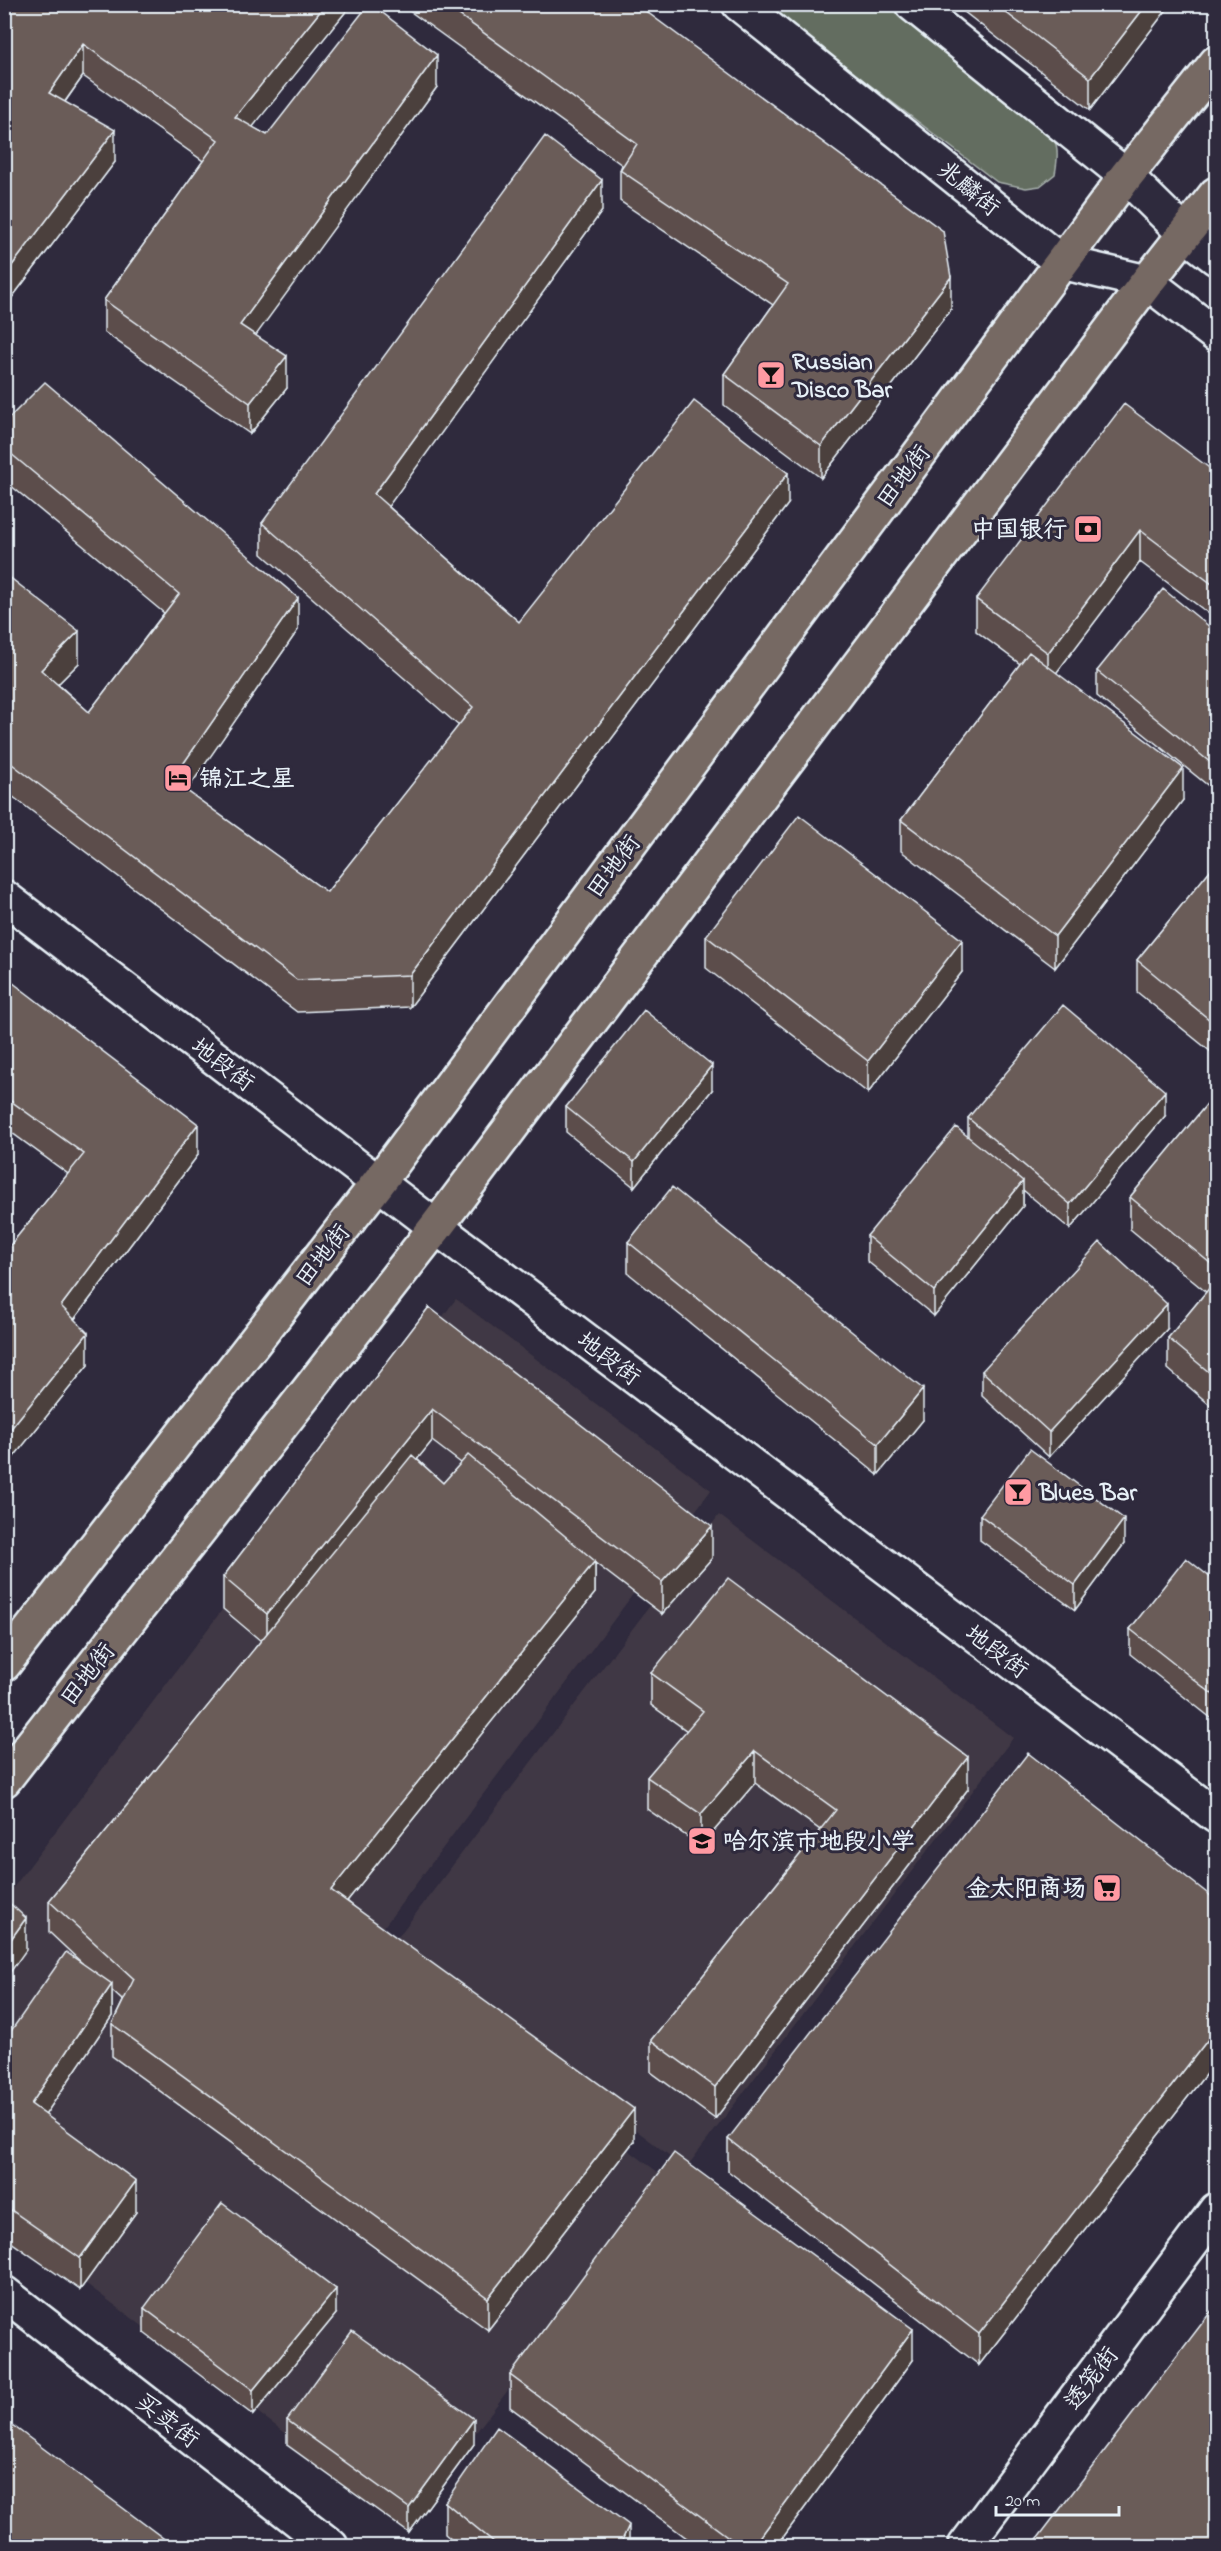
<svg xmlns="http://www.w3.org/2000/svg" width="1221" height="2551" font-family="'Indie Flower','LXGW WenKai TC',sans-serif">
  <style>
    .built { fill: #413945 }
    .green { fill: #646d60; stroke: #a6afac; stroke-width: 1.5 }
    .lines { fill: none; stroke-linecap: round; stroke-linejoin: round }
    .tertiary-casing { stroke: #e8f1f8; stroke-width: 38 }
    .secondary-casing { stroke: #e8f1f8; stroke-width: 38 }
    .trunk-casing { stroke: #e8f1f8; stroke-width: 38 }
    .tertiary { stroke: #2f2a3d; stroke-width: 33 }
    .secondary { stroke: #2f2a3d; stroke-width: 33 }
    .trunk { stroke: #766964; stroke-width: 33 }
    .wall { fill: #5c4e4c; stroke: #e8f1f8; stroke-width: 1.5; fill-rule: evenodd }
    .shaded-wall { fill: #4b403e; stroke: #e8f1f8; stroke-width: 1.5 }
    .building { fill: #6b5b58; stroke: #e8f1f8; stroke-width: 1.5 }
    .labels { text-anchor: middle; stroke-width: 6; stroke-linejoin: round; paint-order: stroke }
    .street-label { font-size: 24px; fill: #e8f1f8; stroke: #2f2a3d }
    .poi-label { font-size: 24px; font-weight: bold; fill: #e8f1f8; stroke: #2f2a3d; text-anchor: start }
  </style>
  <rect width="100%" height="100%" fill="#2f2a3d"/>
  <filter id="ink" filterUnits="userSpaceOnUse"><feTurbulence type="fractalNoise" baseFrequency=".0167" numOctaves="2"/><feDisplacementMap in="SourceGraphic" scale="12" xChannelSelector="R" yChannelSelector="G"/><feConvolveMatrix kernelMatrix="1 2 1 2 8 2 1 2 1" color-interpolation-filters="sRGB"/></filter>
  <g filter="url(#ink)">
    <!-- built -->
    <path class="built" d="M456,1299L711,1490L365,1952L667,2179L407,2524L5,2223L4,1900Z
      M719,1515L1013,1738L686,2168L392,1945Z"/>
    <!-- green -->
    <path class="green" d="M765,5H890L1040,122C1058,141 1060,147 1055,174L1040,186L1026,188L997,182Z"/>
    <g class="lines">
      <!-- tertiary casing -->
      <g class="tertiary-casing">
        <path id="tertiary" d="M965,2546L1216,2210"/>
      </g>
      <!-- secondary casing -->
      <g class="secondary-casing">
        <path id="secondary" d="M739,4L1061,262L1147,282L1216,335
          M912,4L1126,176L1185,234L1216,258
          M4,897L436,1227L1216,1816
          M4,2293L331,2546"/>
      </g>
      <!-- trunk casing -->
      <g class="trunk-casing">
        <path id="trunk" d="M4,1664L378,1183L1126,176L1216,63
          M4,1780L436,1227L1147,282L1216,194"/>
      </g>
      <!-- tertiary -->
      <use href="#tertiary" class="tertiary"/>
      <!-- secondary -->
      <use href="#secondary" class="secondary"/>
      <!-- trunk -->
      <use href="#trunk" class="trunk"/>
    </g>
    <!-- wall -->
    <path class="wall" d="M4,4H352L252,127L267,135L437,87L255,335L287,388L250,434L104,332V300L203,161L83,76L65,102L115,162L4,308Z
      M400,4H636L951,309L821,478L724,405V374L773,305L620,201V170L622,165Z
      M954,4H1171L1090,110Z
      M602,211L388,506L519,622L788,504L410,1007L297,1012L4,790V573L79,663L58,684L89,712L164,613L4,480V423L298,630L186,791L327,892L459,726L262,554V523Z
      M1216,473V619L1140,562L1056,673L1183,800L1055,968L901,851V820L1020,664L976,631V599Z
      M1216,632V792L1097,696V671Z
      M1216,863V1056L1137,992V960Z
      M706,936L962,972L868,1093L706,968Z
      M4,976L198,1155L74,1320L88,1365L4,1469V1253L68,1174L4,1127Z
      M712,1090L634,1187L566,1132V1107Z
      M1216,1093V1410L1168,1369V1338L1206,1292L1130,1229V1197Z
      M1165,1116L1070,1229L1023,1190V1206L934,1316L867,1261V1236L968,1137V1118Z
      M628,1242L923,1420L878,1475L628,1273Z
      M429,1307L712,1558L662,1614L595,1563V1593L347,1901L634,2141L488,2330L112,2056V2024L123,2001L112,1991V2016L45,2115L136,2212L80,2290L4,2237V2041L82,1963L49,1932V1901L261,1641L223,1609V1577ZM432,1441L461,1463L443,1483L417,1459Z
      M1167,1329L1049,1457L982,1396V1371Z
      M980,1515L1124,1544L1075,1610L980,1540Z
      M1216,1582V1722L1130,1654V1629Z
      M651,1673L968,1789L715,2119L651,2072V2040L820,1830L755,1783L701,1846L647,1809V1777L687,1731L651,1705Z
      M1216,1900V2061L979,2365L728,2171V2139Z
      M144,2308L336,2314L253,2415L144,2333Z
      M913,2360L776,2547H699L510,2407V2375Z
      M287,2420L474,2444L409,2533L287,2445Z
      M445,2502L629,2547H460L445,2534Z"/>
    <!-- shaded-wall -->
    <path class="shaded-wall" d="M326,4H352L235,149V117Z
      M1147,4H1171L1090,110V78Z
      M83,44V76L49,124V93Z
      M437,55V87L240,357V325Z
      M115,130V162L4,308V276Z
      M602,180V211L374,526V494Z
      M951,277V309L821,478V446Z
      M287,356V388L250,434V403Z
      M788,473V504L410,1007V975Z
      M1140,530V562L1048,684V653Z
      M298,598V630L172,812V780Z
      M79,631V663L41,701V670Z
      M1183,768V800L1055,968V936Z
      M962,940V972L868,1093V1061Z
      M712,1065V1090L634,1187V1162Z
      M1165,1091V1116L1070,1229V1204Z
      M198,1124V1155L61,1337V1306Z
      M1023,1181V1206L934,1316V1291Z
      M1167,1304V1329L1049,1457V1432Z
      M88,1333V1365L4,1469V1437Z
      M923,1389V1420L878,1475V1444Z
      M432,1409V1441L267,1646V1614Z
      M1124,1519V1544L1075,1610V1585Z
      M712,1526V1558L662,1614V1582Z
      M595,1561V1593L331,1921V1890Z
      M755,1751V1783L701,1846V1814Z
      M968,1757V1789L715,2119V2087Z
      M26,1918V1950L4,1981V1949Z
      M112,1984V2016L31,2136V2104Z
      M1216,2029V2061L979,2365V2334Z
      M634,2109V2141L488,2330V2298Z
      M136,2181V2212L80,2290V2258Z
      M336,2289V2314L253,2415V2390Z
      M913,2329V2360L776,2547H753Z
      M474,2419V2444L409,2533V2508Z
      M629,2525V2547H619Z"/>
    <!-- building -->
    <path class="building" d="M4,4H326L235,117L267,135L369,4H371L437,55L240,325L287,356L250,403L104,300L218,140L83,44L49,93L115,130L4,276Z
      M444,4H636L943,231L951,277L821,446L724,374L788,284L620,170L637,144Z
      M995,4H1147L1090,78Z
      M545,136L602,180L374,494L519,622L694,401L788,473L410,975L297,980L4,758V573L79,631L41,670L89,712L179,594L4,448V423L45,382L298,598L172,780L327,892L473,707L262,523Z
      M1124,404L1216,473V587L1140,530L1048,653L976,599Z
      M1163,589L1216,632V767L1097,671Z
      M1029,652L1183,768L1055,936L901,820Z
      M799,815L962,940L868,1061L706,936Z
      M1216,863V1025L1137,960Z
      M4,976L198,1124L61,1306L88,1333L4,1437V1253L84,1154L4,1096Z
      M1063,1005L1165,1091L1070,1204L968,1118Z
      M644,1010L712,1065L634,1162L566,1107Z
      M1216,1093V1268L1130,1197Z
      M956,1127L1023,1181L934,1291L867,1236Z
      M672,1187L923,1389L878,1444L628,1242Z
      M1100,1242L1167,1304L1049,1432L982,1371Z
      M1216,1280V1378L1168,1338Z
      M429,1307L712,1526L662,1582L432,1409L267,1614L223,1577Z
      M1030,1449L1124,1519L1075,1585L980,1515Z
      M412,1455L443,1483L468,1455L595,1561L331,1890L634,2109L488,2298L112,2024L134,1979L49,1901Z
      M1186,1558L1216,1582V1697L1130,1629Z
      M728,1578L968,1757L715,2087L651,2040L836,1810L755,1751L701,1814L647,1777L703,1711L651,1673Z
      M1028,1753L1216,1900V2029L979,2334L728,2139Z
      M4,1898L26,1918L4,1949Z
      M66,1952L112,1984L31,2104L136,2181L80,2258L4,2205V2041Z
      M674,2153L913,2329L753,2547H742L510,2375Z
      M222,2203L336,2289L253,2390L144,2308Z
      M1216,2305V2547H1031Z
      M352,2331L474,2419L409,2508L287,2420Z
      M4,2419L175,2547H4Z
      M497,2427L629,2525L619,2547H500L445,2502Z"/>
  </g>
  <!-- icons -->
  <defs>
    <g id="bar-square" transform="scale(1.5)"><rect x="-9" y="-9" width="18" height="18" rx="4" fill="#ff9aa2" stroke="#2f2a3d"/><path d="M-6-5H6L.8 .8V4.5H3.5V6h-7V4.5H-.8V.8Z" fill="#111"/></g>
    <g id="bank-square" transform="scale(1.5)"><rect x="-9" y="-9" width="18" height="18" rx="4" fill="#ff9aa2" stroke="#2f2a3d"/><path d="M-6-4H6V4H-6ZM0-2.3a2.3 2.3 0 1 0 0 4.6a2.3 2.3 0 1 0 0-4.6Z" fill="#111"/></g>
    <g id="hotel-square" transform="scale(1.5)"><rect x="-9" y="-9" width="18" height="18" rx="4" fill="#ff9aa2" stroke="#2f2a3d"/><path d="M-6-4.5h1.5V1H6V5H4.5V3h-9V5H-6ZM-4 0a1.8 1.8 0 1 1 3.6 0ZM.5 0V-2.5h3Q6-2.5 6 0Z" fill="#111"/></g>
    <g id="school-square" transform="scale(1.5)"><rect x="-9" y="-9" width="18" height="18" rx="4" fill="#ff9aa2" stroke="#2f2a3d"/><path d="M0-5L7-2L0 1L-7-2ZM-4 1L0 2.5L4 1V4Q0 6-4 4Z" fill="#111"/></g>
    <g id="supermarket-square" transform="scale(1.5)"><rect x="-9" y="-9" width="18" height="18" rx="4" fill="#ff9aa2" stroke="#2f2a3d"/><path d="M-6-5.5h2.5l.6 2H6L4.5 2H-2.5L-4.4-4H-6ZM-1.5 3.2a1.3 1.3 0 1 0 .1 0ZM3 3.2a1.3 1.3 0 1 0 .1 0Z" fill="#111"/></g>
  </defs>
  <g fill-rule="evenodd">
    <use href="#bar-square" x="771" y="375"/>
    <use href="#bank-square" x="1088" y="529"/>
    <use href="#hotel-square" x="178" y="778"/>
    <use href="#bar-square" x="1018" y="1492"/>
    <use href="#school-square" x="702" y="1841"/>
    <use href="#supermarket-square" x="1107" y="1888"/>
  </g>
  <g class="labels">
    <!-- street labels -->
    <g class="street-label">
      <text transform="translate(969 188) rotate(39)" y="8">兆麟街</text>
      <text transform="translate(903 476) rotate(-53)" y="8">田地街</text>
      <text transform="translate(613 866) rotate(-53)" y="8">田地街</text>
      <text transform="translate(223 1064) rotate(37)" y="8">地段街</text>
      <text transform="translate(322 1255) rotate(-52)" y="8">田地街</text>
      <text transform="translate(609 1358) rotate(37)" y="8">地段街</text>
      <text transform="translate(997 1651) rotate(37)" y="8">地段街</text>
      <text transform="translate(87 1674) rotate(-52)" y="8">田地街</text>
      <text transform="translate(1091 2378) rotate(-53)" y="8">透笼街</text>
      <text transform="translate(168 2420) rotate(38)" y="8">买卖街</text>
    </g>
    <!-- poi labels -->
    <g class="poi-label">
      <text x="792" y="369">Russian<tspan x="792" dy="28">Disco Bar</tspan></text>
      <text x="1067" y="537" text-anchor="end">中国银行</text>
      <text x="199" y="786">锦江之星</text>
      <text x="1039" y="1500">Blues Bar</text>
      <text x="723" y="1849">哈尔滨市地段小学</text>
      <text x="1086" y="1896" text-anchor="end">金太阳商场</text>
    </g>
  </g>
  <!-- margin -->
  <rect width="1221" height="2551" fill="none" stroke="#2f2a3d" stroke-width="24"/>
  <rect x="12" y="12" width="1197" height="2527" fill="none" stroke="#e8f1f8" stroke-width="2" filter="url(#ink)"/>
  <!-- scale -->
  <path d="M996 2506v9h123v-9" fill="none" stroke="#e8f1f8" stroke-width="3"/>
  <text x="1005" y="2506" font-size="18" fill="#e8f1f8" stroke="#2f2a3d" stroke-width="4.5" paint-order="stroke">20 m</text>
</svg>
